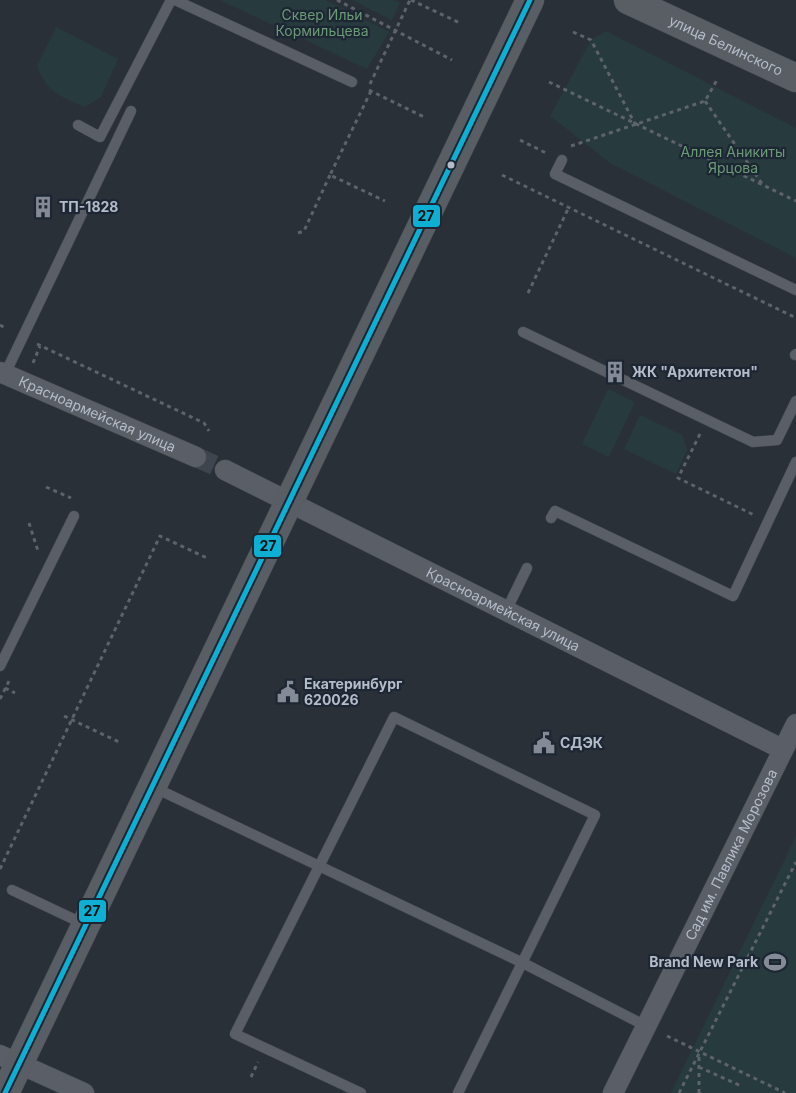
<svg xmlns="http://www.w3.org/2000/svg" width="796" height="1093" font-family="Inter,sans-serif">
  <style>
    .green { fill: #273a3e }
    .lines { fill: none; stroke-linecap: round; stroke-linejoin: round }
    .street-tunnel { stroke: #3f454e; stroke-width: 20; stroke-dasharray: 20 10; stroke-linecap: butt }
    .lane-casing { stroke: #484c53; stroke-width: 11 }
    .street-casing { stroke: #484c53; stroke-width: 21 }
    .secondary-casing { stroke: #484c53; stroke-width: 29 }
    .path { stroke: #5d636a; stroke-width: 3; stroke-dasharray: 4 4; stroke-linecap: butt }
    .lane { stroke: #5a5e66; stroke-width: 10 }
    .street { stroke: #5a5e66; stroke-width: 20 }
    .secondary { stroke: #595d64; stroke-width: 28 }
    .bus-1-casing { stroke: #1d2633; stroke-width: 9 }
    .bus-1 { stroke: #0dafd3; stroke-width: 5 }
    .bus-dot { fill: #b4bcc9; stroke: #1d2633; stroke-width: 2 }
    .labels { text-anchor: middle; stroke-width: 4.5; stroke-linejoin: round; paint-order: stroke }
    .park-label { font-size: 14px; fill: #6b9a76; stroke: #1d2633 }
    .street-label { font-size: 14px; fill: #b4bcc9; stroke: #1d2633 }
    .poi-label { font-size: 14px; font-weight: bold; fill: #b4bcc9; stroke: #1d2633; text-anchor: start }
    .line-badge { stroke: #1d2633; stroke-width: 2 }
    .pale-badge-label { font-size: 14px; text-anchor: middle; font-weight: bold; fill: #111 }
  </style>
  <rect width="100%" height="100%" fill="#2a3038"/>
  <!-- green -->
  <path class="green" d="M220,0H326L389,32L367,69Z
    M352,0H393L400,3L392,20Z
    M56,27L118,59L101,97L85,107C60,96 47,93 37,66Z
    M606,31L796,128V258L610,163L550,116L591,40Z
    M608,389L635,402L609,457L582,444Z
    M640,415L682,435L687,450L676,474L624,449Z
    M796,836V1093H671Z"/>
  <g class="lines">
    <!-- street-tunnel -->
    <path class="street-tunnel" d="M196,457L225,470"/>
    <!-- lane casing -->
    <g class="lane-casing">
      <path id="lane" d="M175,0L352,82
        M78,125L100,137L171,0
        M562,160L555,174L796,290
        M523,332L753,442L777,440L796,401
        M795,355L796,354
        M5,374L131,111
        M551,518L555,511L733,596L796,462
        M507,609L527,568
        M0,666L74,516
        M153,787L523,963L646,1026
        M12,890L86,925
        M361,1093L235,1034L394,717L595,815L458,1093"/>
    </g>
    <!-- street casing -->
    <g class="street-casing">
      <g id="street">
        <path id="s1" d="M0,372L196,457"/>
        <path id="s2" d="M225,470L782,749"/>
        <path d="M0,1055L84,1093"/>
        <path id="s3" d="M613,1093L796,724"/>
      </g>
    </g>
    <!-- secondary casing -->
    <g class="secondary-casing">
      <g id="secondary">
        <path id="s4" d="M628,0L796,78"/>
        <path d="M5,1093L530,0"/>
      </g>
    </g>
    <!-- path -->
    <path class="path" d="M337,0L452,60
      M411,0L460,23
      M573,32L591,40L635,124
      M549,82L796,201
      M370,84L410,0
      M369,90L426,118
      M371,91L330,175L385,201
      M705,101L763,185
      M520,140L546,153
      M571,146L705,101L717,80
      M502,175L796,318
      M298,233L304,231L330,175
      M528,293L568,209
      M0,325L7,329
      M37,344L204,423L209,431
      M33,363L40,346
      M700,434L678,478L754,515
      M46,487L71,498
      M29,523L38,551
      M5,688L15,693
      M0,699L9,681
      M64,716L119,742
      M0,869L160,536L207,558
      M667,1036L785,1093
      M699,1067L741,1086
      M251,1077L258,1062
      M679,1093L796,862
      M699,1093V1054"/>
    <!-- lane -->
    <use href="#lane" class="lane"/>
    <!-- street -->
    <use href="#street" class="street"/>
    <!-- secondary -->
    <use href="#secondary" class="secondary"/>
    <!-- bus-1 casing -->
    <g class="bus-1-casing">
      <path id="bus-1" d="M5,1093L530,0"/>
    </g>
    <!-- bus-1 -->
    <use href="#bus-1" class="bus-1"/>
  </g>
  <!-- icons -->
  <defs>
    <g id="building-bare" transform="scale(1.725)"><path d="M-4-6H4V6H1V3H-1V6H-4ZM-2.5-4.3h1.7v1.8h-1.7ZM.8-4.3h1.7v1.8H.8ZM-2.5-1h1.7V.8h-1.7ZM.8-1h1.7V.8H.8Z" fill="#848b96" stroke="#1d2633" stroke-width="2.5" paint-order="stroke"/></g>
    <g id="civic-bare" transform="scale(1.725)"><path d="M-.6-6.5H3V-4.5H.6V-3L4-1V1h2V6H-6V1h2V-1L-.6-3ZM-1.2 2.5V6h2.4V2.5Z" fill="#848b96" stroke="#1d2633" stroke-width="2.5" paint-order="stroke"/></g>
    <g id="stadium-bare" transform="scale(1.725)"><path d="M0-5a6.5 5 0 1 0 0 10a6.5 5 0 1 0 0-10ZM-3.5-1.8h7v3.6h-7Z" fill="#848b96" stroke="#1d2633" stroke-width="2.5" paint-order="stroke"/></g>
  </defs>
  <g fill-rule="evenodd">
    <use href="#building-bare" x="43" y="207"/>
    <use href="#building-bare" x="615" y="372"/>
    <use href="#civic-bare" x="288" y="692"/>
    <use href="#civic-bare" x="544" y="743"/>
    <use href="#stadium-bare" x="775" y="962"/>
  </g>
  <!-- markers -->
  <circle class="bus-dot" cx="451" cy="165" r="4.5"/>
  <g class="labels">
    <!-- park labels -->
    <g class="park-label">
      <text x="322" y="20">Сквер Ильи<tspan x="322" dy="16">Кормильцева</tspan></text>
      <text x="733" y="157">Аллея Аникиты<tspan x="733" dy="16">Ярцова</tspan></text>
    </g>
    <!-- street labels -->
    <g class="street-label">
      <text dy="5" stroke="none"><textPath href="#s4" startOffset="108">улица Белинского</textPath></text>
      <text dy="5" stroke="none"><textPath href="#s1" startOffset="106">Красноармейская улица</textPath></text>
      <text dy="5" stroke="none"><textPath href="#s2" startOffset="311">Красноармейская улица</textPath></text>
      <text dy="5" stroke="none"><textPath href="#s3" startOffset="266">Сад им. Павлика Морозова</textPath></text>
    </g>
    <!-- poi labels -->
    <g class="poi-label">
      <text x="59" y="212">ТП-1828</text>
      <text x="632" y="377">ЖК "Архитектон"</text>
      <text x="304" y="689">Екатеринбург<tspan x="304" dy="16">620026</tspan></text>
      <text x="560" y="748">СДЭК</text>
      <text x="758" y="967" text-anchor="end">Brand New Park</text>
    </g>
  </g>
  <g class="line-badge">
    <rect x="412" y="204" width="29" height="24" rx="5" fill="#0dafd3"/>
    <rect x="253" y="534" width="29" height="24" rx="5" fill="#0dafd3"/>
    <rect x="78" y="899" width="29" height="24" rx="5" fill="#0dafd3"/>
  </g>
  <g class="pale-badge-label">
    <text x="426" y="221">27</text>
    <text x="268" y="551">27</text>
    <text x="92" y="916">27</text>
  </g>
</svg>
